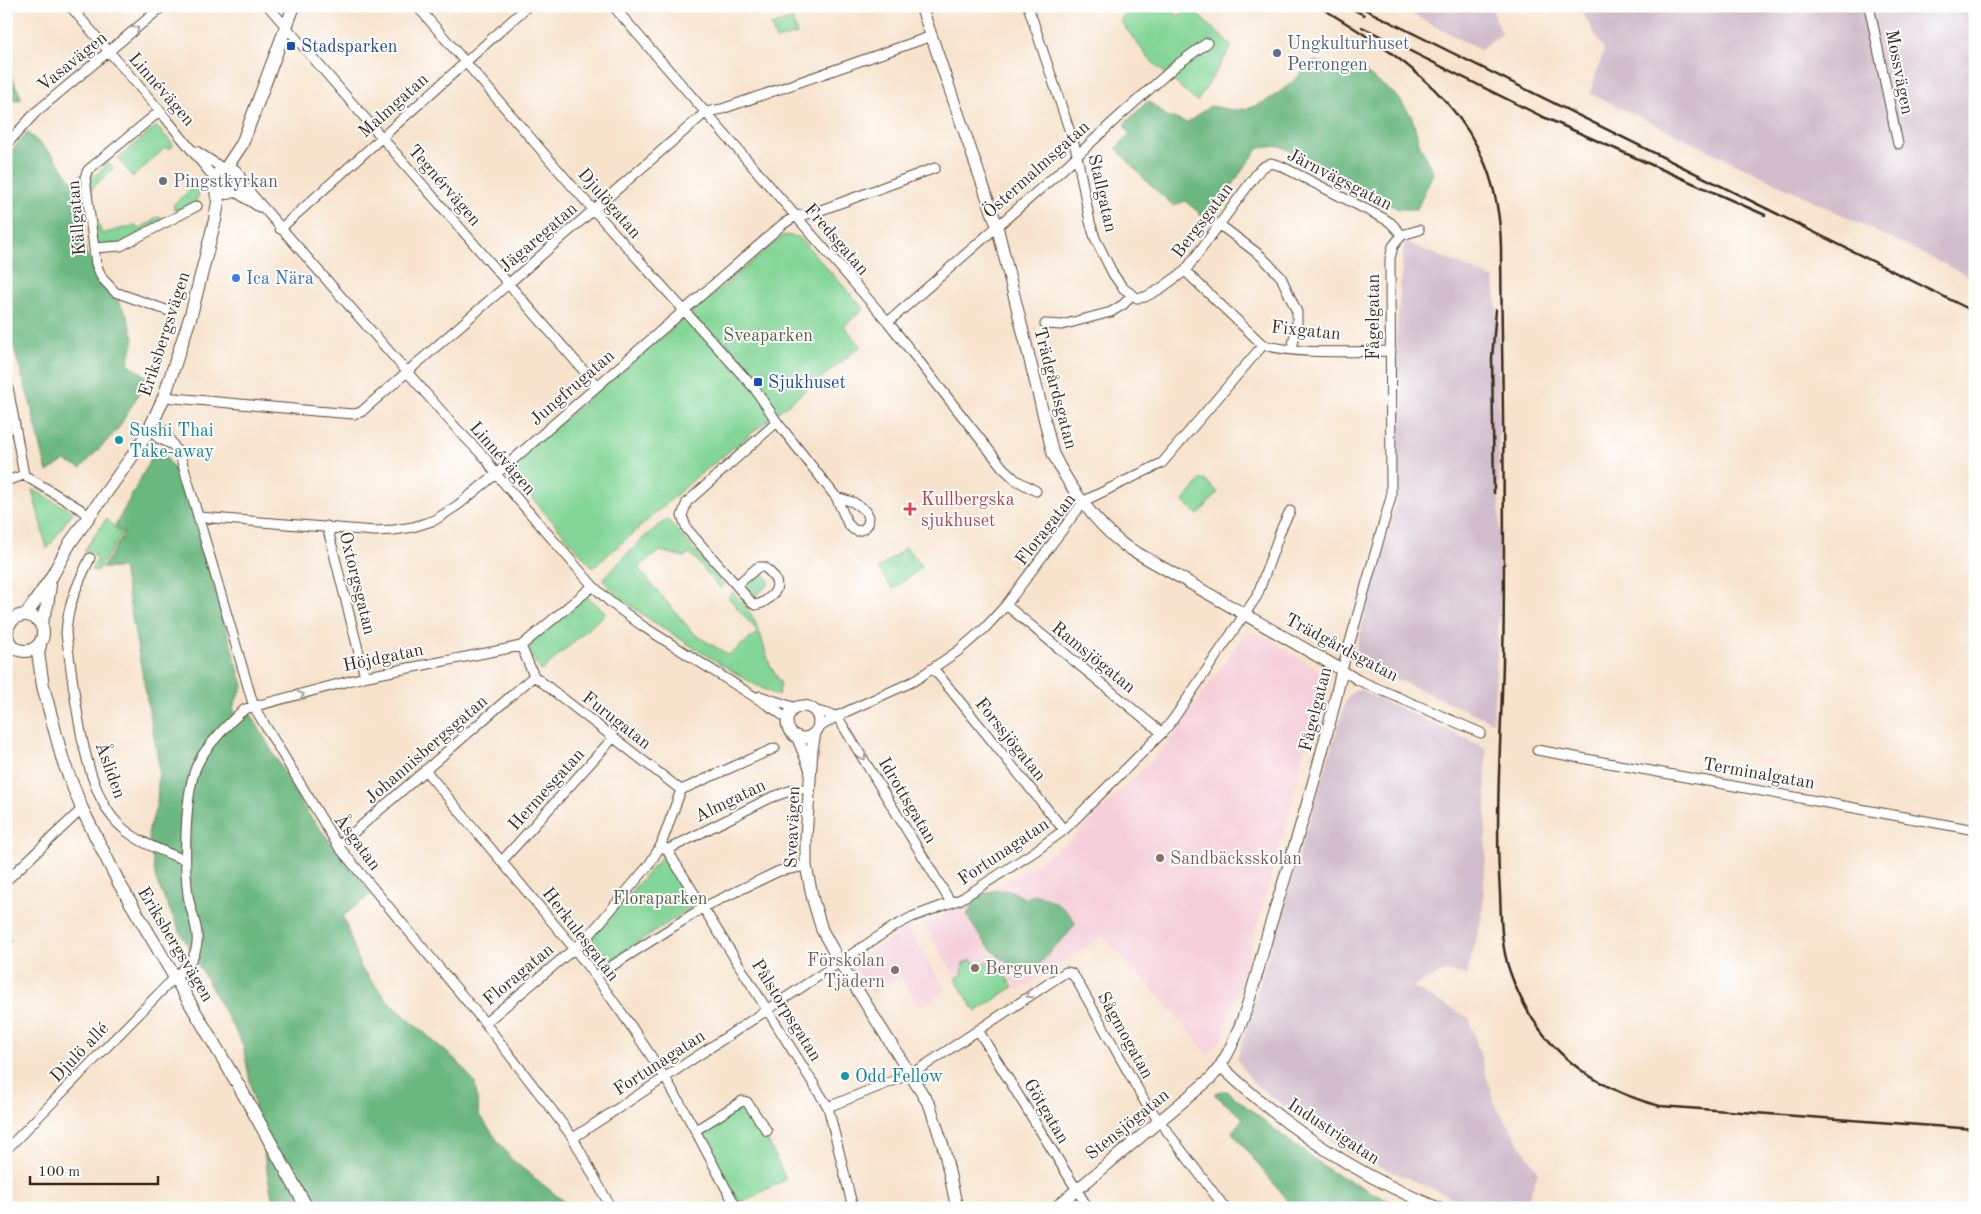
<svg xmlns="http://www.w3.org/2000/svg" width="1981" height="1214" font-family="'Old Standard TT',serif">
  <style>
    .built { fill: #f5cfda }
    .industrial { fill: #d1bdcb }
    .green { fill: #83d697; stroke: #5f805a }
    .forest { fill: #6ab780; stroke: #52704f }
    .lines { fill: none; stroke-linecap: round; stroke-linejoin: round }
    .minor-casing { stroke: #574638; stroke-width: 11 }
    .tertiary-casing { stroke: #574638; stroke-width: 13 }
    .secondary-casing { stroke: #574638; stroke-width: 14 }
    .minor { stroke: #fff; stroke-width: 9 }
    .tertiary { stroke: #fff; stroke-width: 11 }
    .secondary { stroke: #fff; stroke-width: 12 }
    .rail { stroke: #3b2a1e; stroke-width: 2.5 }
    .oneway { stroke: #a79f9a }
    .transit-dot { fill: #1a4fb4; stroke: #fff; stroke-width: 2 }
    .service-dot { fill: #5c6f8a; stroke: #fff; stroke-width: 2 }
    .worship-dot { fill: #6b7280; stroke: #fff; stroke-width: 2 }
    .shop-dot { fill: #3f7fe0; stroke: #fff; stroke-width: 2 }
    .culture-dot { fill: #0f9aa8; stroke: #fff; stroke-width: 2 }
    .health-dot { fill: #e0444e; stroke: #fff; stroke-width: 2 }
    .education-dot { fill: #8d6e63; stroke: #fff; stroke-width: 2 }
    .labels { text-anchor: middle; stroke-width: 4; stroke-linejoin: round; paint-order: stroke }
    .service-label { font-size: 18px; fill: #4e5e75; stroke: #fff; text-anchor: start }
    .transit-label { font-size: 18px; fill: #164399; stroke: #fff; text-anchor: start }
    .street-label { font-size: 18px; fill: #3b2a1e; stroke: #fff }
    .worship-label { font-size: 18px; fill: #5b616d; stroke: #fff; text-anchor: start }
    .shop-label { font-size: 18px; fill: #366cbe; stroke: #fff; text-anchor: start }
    .park-label { font-size: 18px; fill: #515e42; stroke: #fff }
    .culture-label { font-size: 18px; fill: #0d838f; stroke: #fff; text-anchor: start }
    .health-label { font-size: 18px; fill: #be3a42; stroke: #fff; text-anchor: start }
    .education-label { font-size: 18px; fill: #785e54; stroke: #fff; text-anchor: start }
  </style>
  <rect width="100%" height="100%" fill="#fff"/>
  <filter id="ink" filterUnits="userSpaceOnUse"><feTurbulence type="fractalNoise" baseFrequency=".02" numOctaves="2"/><feDisplacementMap in="SourceGraphic" scale="10" xChannelSelector="R" yChannelSelector="G"/><feConvolveMatrix kernelMatrix="1 2 1 2 8 2 1 2 1" color-interpolation-filters="sRGB"/></filter>
  <filter id="wash" filterUnits="userSpaceOnUse"><feTurbulence type="fractalNoise" baseFrequency=".0096" numOctaves="4" result="noise"/><feDisplacementMap in="SourceGraphic" scale="20" xChannelSelector="R" yChannelSelector="G"/><feGaussianBlur stdDeviation="1.12" result="paint"/><feColorMatrix in="noise" values="0 0 0 0 0 0 0 0 0 0 0 0 0 0 0 0 0 1.4 0 .05"/><feComposite in="paint" operator="in"/></filter>
  <g filter="url(#wash)">
    <rect width="100%" height="100%" fill="#f7e3cc"/>
    <!-- built -->
    <path class="built" d="M1247,631L1270,639L1322,673L1288,820L1246,963L1222,1040L1208,1055L1166,1004L1103,936L1018,991L962,907L1017,875L1070,841L1166,746Z
      M960,907L1013,987L976,1012L924,924Z
      M907,928L946,990L920,1007L900,976L873,994L853,963Z"/>
    <!-- industrial -->
    <path class="industrial" d="M1397,6H1491L1502,34L1480,50Z
      M1579,6H1975V279L1590,93L1604,50Z
      M1404,241L1494,279L1498,320L1500,602L1493,722L1353,660L1399,490L1396,340Z
      M1358,689L1486,748V855L1482,917L1467,975L1445,971L1412,987L1469,1018L1495,1104L1538,1172L1525,1208H1477L1351,1154L1253,1083L1237,1059L1347,697Z"/>
    <!-- green -->
    <path class="green" d="M1130,6H1167L1179,16L1188,6L1232,46L1197,102L1150,60L1120,21Z
      M792,19L797,34L776,40L771,26Z
      M156,126L174,145L170,149L165,148L133,177L118,159Z
      M106,160L114,168L91,189L95,214L102,234L135,225L138,229L154,221L153,219L159,217L164,219L122,243L101,245L96,241L87,191L90,174L93,177L105,167L102,163Z
      M193,187L199,190C199,204 187,211 174,210V204Z
      M784,235L799,237L864,309L844,326L861,346L698,476L593,568L506,468Z
      M1202,478L1218,492L1198,515L1183,502Z
      M32,489L73,512L47,549Z
      M106,519L122,534L97,571L91,570L97,560L92,552L84,551Z
      M667,519L725,584L720,588L690,553L684,557L660,551L638,568L694,634L729,655L758,632L728,597L733,592L751,614L758,628L770,665L781,684L778,696C751,684 727,667 701,652C667,630 630,610 602,580L643,538Z
      M906,547L922,567L893,589L878,569Z
      M761,571L769,580L768,585L755,596L746,587L745,581L754,572Z
      M587,596L606,613L541,671C534,659 525,652 533,639Z
      M662,856L667,858L696,904L598,969L585,951L590,940Z
      M993,957L1013,987L976,1012L955,979L962,975L963,963L971,959L978,967Z
      M745,1104L765,1135L786,1179L739,1204L701,1131Z"/>
    <!-- forest -->
    <path class="forest" d="M1315,61L1365,72L1397,96L1412,117L1420,146L1433,173L1417,209H1398L1324,167L1280,146L1259,148L1243,169L1209,221L1185,201L1174,206L1149,184L1116,148L1130,135L1124,124L1148,101L1167,116L1187,123L1210,106C1217,107 1226,109 1233,110C1266,110 1292,82 1315,61Z
      M6,64L22,99L6,102Z
      M27,132L53,155L73,182L86,253L127,315L134,339L128,363L146,376L140,392L118,429L81,468L64,461L47,472L31,406L6,322V158Z
      M158,446L184,483L243,686L233,707L237,719L251,714L305,810L372,894L343,916L361,968L391,1004L458,1062L475,1083L479,1115L511,1159L565,1202L568,1208H274L243,1045L179,930L156,880L148,833L157,804L159,765L123,568H102L124,534L115,526Z
      M997,890L1012,891L1026,899L1033,894C1053,899 1063,905 1075,922C1071,934 1062,939 1053,948C1047,955 1040,967 1030,968C1003,972 979,936 967,916C975,899 978,895 997,890Z
      M1220,1091H1227L1292,1143L1332,1172L1403,1208H1293L1232,1132L1243,1118L1214,1094Z"/>
  </g>
  <g filter="url(#ink)">
    <g class="lines">
      <!-- minor casing -->
      <g class="minor-casing">
        <path id="minor" d="M70,6L160,111L215,179
          M268,6L597,386
          M417,6L573,187L755,389L777,422L836,497L853,502L866,511L869,517L868,524L864,529L857,531L853,529L848,524L836,497
          M613,6L888,322L1003,468L1016,480L1036,491
          M1028,6L1076,150L1090,222L1095,238L1113,274L1123,288L1137,298L1145,297L1160,289L1185,271L1261,168L1271,163L1281,166L1383,218L1391,223L1402,235L1419,230
          M1869,6L1898,144
          M160,111L88,170L85,177L96,264L102,278L115,292L169,311
          M6,145L36,112L163,6
          M196,151L224,169
          M240,181L457,429L487,460L495,473L593,586L610,602L644,627L777,711L787,719
          M234,191L259,207
          M1220,225L1261,256L1281,277L1297,312V325L1292,349
          M280,229L528,6
          M1402,235L1393,246L1390,259L1391,497L1342,670L1358,680L1481,733
          M94,248L121,246L197,206
          M1185,271L1263,345C1304,355 1349,351 1391,351
          M888,322L1063,169L1115,120L1178,64L1207,43
          M1045,324L1062,325L1111,312L1124,304L1131,295
          M6,376L24,475L80,509L89,517
          M164,397L315,411L354,414L361,412L706,112L722,109L932,36
          M150,428L164,430L181,458L254,707L338,846L485,1023L555,1114L573,1138L611,1208
          M150,428L158,438L173,445
          M6,481L24,475
          M199,517L375,531L394,530L413,527L435,520L458,505L507,465L783,224L796,216L813,213L935,168
          M327,526L365,677
          M90,558C78,583 67,606 66,634C74,685 81,779 113,818C130,840 160,850 185,860
          M737,585L758,567H764C776,576 783,587 769,598C765,602 761,604 755,605L751,602L687,529L682,516L687,502L777,422
          M1006,605L1162,733
          M521,646L534,676L681,790
          M933,668L1064,830
          M760,696L796,708
          M813,710L837,716
          M837,716L950,901
          M817,729L837,716L914,681L958,651L985,628L1006,605L1084,501L1162,463L1263,345
          M1537,750L1975,830
          M425,770L574,948C618,1006 661,1066 695,1130C709,1156 722,1182 737,1208
          M661,845L667,850L828,1107L853,1208
          M338,846L534,676
          M667,850L770,798L792,790L811,788
          M502,861L613,738
          M6,881L82,809
          M6,940L8,941
          M596,976L704,907L779,871L806,866
          M485,1023L587,938L649,865L661,845L681,790L775,748
          M978,1030L1088,1208
          M828,1107L910,1074L924,1066L1066,972L1071,973L1076,979L1145,1102L1225,1208
          M696,1130L742,1101L747,1102L767,1131
          M573,1138L893,927L912,917L961,899L1034,852L1064,830L1162,733L1172,721L1257,596L1282,527L1290,511
          M6,1150L175,977C185,968 196,958 197,943C199,928 190,910 188,895C184,865 184,790 198,763C205,748 231,720 245,709L368,676L521,646L593,586"/>
      </g>
      <!-- tertiary casing -->
      <g class="tertiary-casing">
        <path id="tertiary" d="M921,6L997,226L1053,454C1070,488 1095,523 1125,546L1342,670C1323,757 1296,842 1270,926C1257,971 1242,1043 1211,1078L1055,1208
          M787 722a16 16 0 1 1 32 0a16 16 0 1 1-32 0Z
          M815,732L812,750L806,838V866L813,900L822,930L839,961L930,1106L944,1149L957,1208
          M797,736L810,768
          M1221,1066C1284,1127 1357,1175 1438,1208"/>
      </g>
      <!-- secondary casing -->
      <g class="secondary-casing">
        <path id="secondary" d="M226,168L242,144L294,6
          M7 633a18 18 0 1 1 36 0a18 18 0 1 1-36 0Z
          M26,615L51,578L70,543L138,448L150,428L164,397L191,315L215,220L218,202L215,184L216,175L224,169C233,168 238,172 240,181C237,193 226,197 217,188
          M41,623L47,606L50,585
          M40,645L38,653L43,686L63,761L82,809L119,883L239,1086L307,1208"/>
      </g>
      <!-- minor -->
      <use href="#minor" class="minor"/>
      <!-- tertiary -->
      <use href="#tertiary" class="tertiary"/>
      <!-- secondary -->
      <use href="#secondary" class="secondary"/>
      <!-- rail -->
      <path class="rail" d="M1318,6C1417,65 1499,121 1501,248C1502,386 1506,524 1503,662C1501,739 1495,816 1500,893C1501,919 1501,947 1510,972C1535,1044 1587,1087 1660,1106L1975,1129
        M1346,6L1364,15
        M1358,6L1975,312
        M1362,27L1541,116L1765,215
        M1494,493L1492,358L1496,310"/>
    </g>
    <!-- one-way arrows -->
    <defs><path id="oneway-chevron" d="M-2-3.5L2.5 0L-2 3.5" fill="none" stroke-width="1.6" stroke-linecap="round" stroke-linejoin="round" transform="scale(1.25)"/></defs>
    <g class="oneway">
      <use href="#oneway-chevron" transform="translate(136 29) rotate(-41)"/>
      <use href="#oneway-chevron" transform="translate(301 695) rotate(-16)"/>
      <use href="#oneway-chevron" transform="translate(863 757) rotate(58)"/>
      <use href="#oneway-chevron" transform="translate(1029 995) rotate(146)"/>
    </g>
  </g>
  <!-- markers -->
  <g class="transit-dot">
    <rect x="286" y="41" width="10" height="10" rx="2.5"/>
    <rect x="753" y="377" width="10" height="10" rx="2.5"/>
  </g>
  <circle class="service-dot" cx="1277" cy="53" r="5"/>
  <circle class="worship-dot" cx="163" cy="181" r="5"/>
  <circle class="shop-dot" cx="236" cy="278" r="5"/>
  <g class="culture-dot">
    <circle cx="119" cy="440" r="5"/>
    <circle cx="845" cy="1076" r="5"/>
  </g>
  <path class="health-dot" d="M907.5 501.5h5v5h5v5h-5v5h-5v-5h-5v-5h5z"/>
  <g class="education-dot">
    <circle cx="1160" cy="858" r="5"/>
    <circle cx="975" cy="968" r="5"/>
    <circle cx="895" cy="970" r="5"/>
  </g>
  <g class="labels">
    <!-- service labels -->
    <g class="service-label">
      <text x="1287" y="49">Ungkulturhuset<tspan x="1287" dy="21">Perrongen</tspan></text>
    </g>
    <!-- transit labels -->
    <g class="transit-label">
      <text x="301" y="52">Stadsparken</text>
      <text x="768" y="388">Sjukhuset</text>
    </g>
    <!-- street labels -->
    <g class="street-label">
      <text transform="translate(72 61) rotate(-39)" y="6">Vasavägen</text>
      <text transform="translate(1900 72) rotate(79)" y="6">Mossvägen</text>
      <text transform="translate(162 89) rotate(49)" y="6">Linnévägen</text>
      <text transform="translate(393 105) rotate(-42)" y="6">Malmgatan</text>
      <text transform="translate(1036 169) rotate(-42)" y="6">Östermalmsgatan</text>
      <text transform="translate(1340 179) rotate(27)" y="6">Järnvägsgatan</text>
      <text transform="translate(445 185) rotate(49)" y="6">Tegnérvägen</text>
      <text transform="translate(1103 193) rotate(77)" y="6">Stallgatan</text>
      <text transform="translate(610 203) rotate(49)" y="6">Djulögatan</text>
      <text transform="translate(76 218) rotate(-95)" y="6">Källgatan</text>
      <text transform="translate(1202 220) rotate(-53)" y="6">Bergsgatan</text>
      <text transform="translate(538 237) rotate(-41)" y="6">Jägaregatan</text>
      <text transform="translate(837 239) rotate(49)" y="6">Fredsgatan</text>
      <text transform="translate(1373 317) rotate(-90)" y="6">Fågelgatan</text>
      <text transform="translate(1306 330) rotate(6)" y="6">Fixgatan</text>
      <text transform="translate(164 334) rotate(-72)" y="6">Eriksbergsvägen</text>
      <text transform="translate(572 387) rotate(-41)" y="6">Jungfrugatan</text>
      <text transform="translate(1056 388) rotate(75)" y="6">Trädgårdsgatan</text>
      <text transform="translate(503 458) rotate(49)" y="6">Linnévägen</text>
      <text transform="translate(1045 529) rotate(-52)" y="6">Floragatan</text>
      <text transform="translate(358 583) rotate(76)" y="6">Oxtorgsgatan</text>
      <text transform="translate(1342 647) rotate(28)" y="6">Trädgårdsgatan</text>
      <text transform="translate(383 657) rotate(-12)" y="6">Höjdgatan</text>
      <text transform="translate(1094 657) rotate(39)" y="6">Ramsjögatan</text>
      <text transform="translate(1315 709) rotate(-76)" y="6">Fågelgatan</text>
      <text transform="translate(617 720) rotate(38)" y="6">Furugatan</text>
      <text transform="translate(1011 739) rotate(51)" y="6">Forssjögatan</text>
      <text transform="translate(426 749) rotate(-41)" y="6">Johannisbergsgatan</text>
      <text transform="translate(111 770) rotate(70)" y="6">Åsliden</text>
      <text transform="translate(1759 773) rotate(10)" y="6">Terminalgatan</text>
      <text transform="translate(546 789) rotate(-48)" y="6">Hermesgatan</text>
      <text transform="translate(730 800) rotate(-26)" y="6">Almgatan</text>
      <text transform="translate(908 800) rotate(59)" y="6">Idrottsgatan</text>
      <text transform="translate(792 827) rotate(-88)" y="6">Sveavägen</text>
      <text transform="translate(358 842) rotate(53)" y="6">Åsgatan</text>
      <text transform="translate(1003 851) rotate(-34)" y="6">Fortunagatan</text>
      <text transform="translate(581 934) rotate(52)" y="6">Herkulesgatan</text>
      <text transform="translate(176 944) rotate(59)" y="6">Eriksbergsvägen</text>
      <text transform="translate(518 974) rotate(-40)" y="6">Floragatan</text>
      <text transform="translate(787 1010) rotate(58)" y="6">Pålstorpsgatan</text>
      <text transform="translate(1126 1035) rotate(61)" y="6">Sågmogatan</text>
      <text transform="translate(79 1052) rotate(-46)" y="6">Djulö allé</text>
      <text transform="translate(659 1062) rotate(-33)" y="6">Fortunagatan</text>
      <text transform="translate(1047 1111) rotate(59)" y="6">Götgatan</text>
      <text transform="translate(1127 1124) rotate(-39)" y="6">Stensjögatan</text>
      <text transform="translate(1334 1131) rotate(33)" y="6">Industrigatan</text>
    </g>
    <!-- worship labels -->
    <g class="worship-label">
      <text x="173" y="187">Pingstkyrkan</text>
    </g>
    <!-- shop labels -->
    <g class="shop-label">
      <text x="246" y="284">Ica Nära</text>
    </g>
    <!-- park labels -->
    <g class="park-label">
      <text x="768" y="341">Sveaparken</text>
      <text x="660" y="904">Floraparken</text>
    </g>
    <!-- culture labels -->
    <g class="culture-label">
      <text x="129" y="436">Sushi Thai<tspan x="129" dy="21">Take-away</tspan></text>
      <text x="855" y="1082">Odd Fellow</text>
    </g>
    <!-- health labels -->
    <g class="health-label">
      <text x="921" y="505">Kullbergska<tspan x="921" dy="21">sjukhuset</tspan></text>
    </g>
    <!-- education labels -->
    <g class="education-label">
      <text x="1170" y="864">Sandbäcksskolan</text>
      <text x="885" y="966" text-anchor="end">Förskolan<tspan x="885" dy="21">Tjädern</tspan></text>
      <text x="985" y="974">Berguven</text>
    </g>
  </g>
  <!-- margin -->
  <rect width="1981" height="1214" fill="none" stroke="#fff" stroke-width="25"/>
  <!-- scale -->
  <path d="M30 1176v8h128v-8" fill="none" stroke="#3b2a1e" stroke-width="2.5"/>
  <text x="38" y="1176" font-size="15" fill="#3b2a1e" stroke="#ffffff" stroke-width="4" paint-order="stroke">100 m</text>
</svg>
